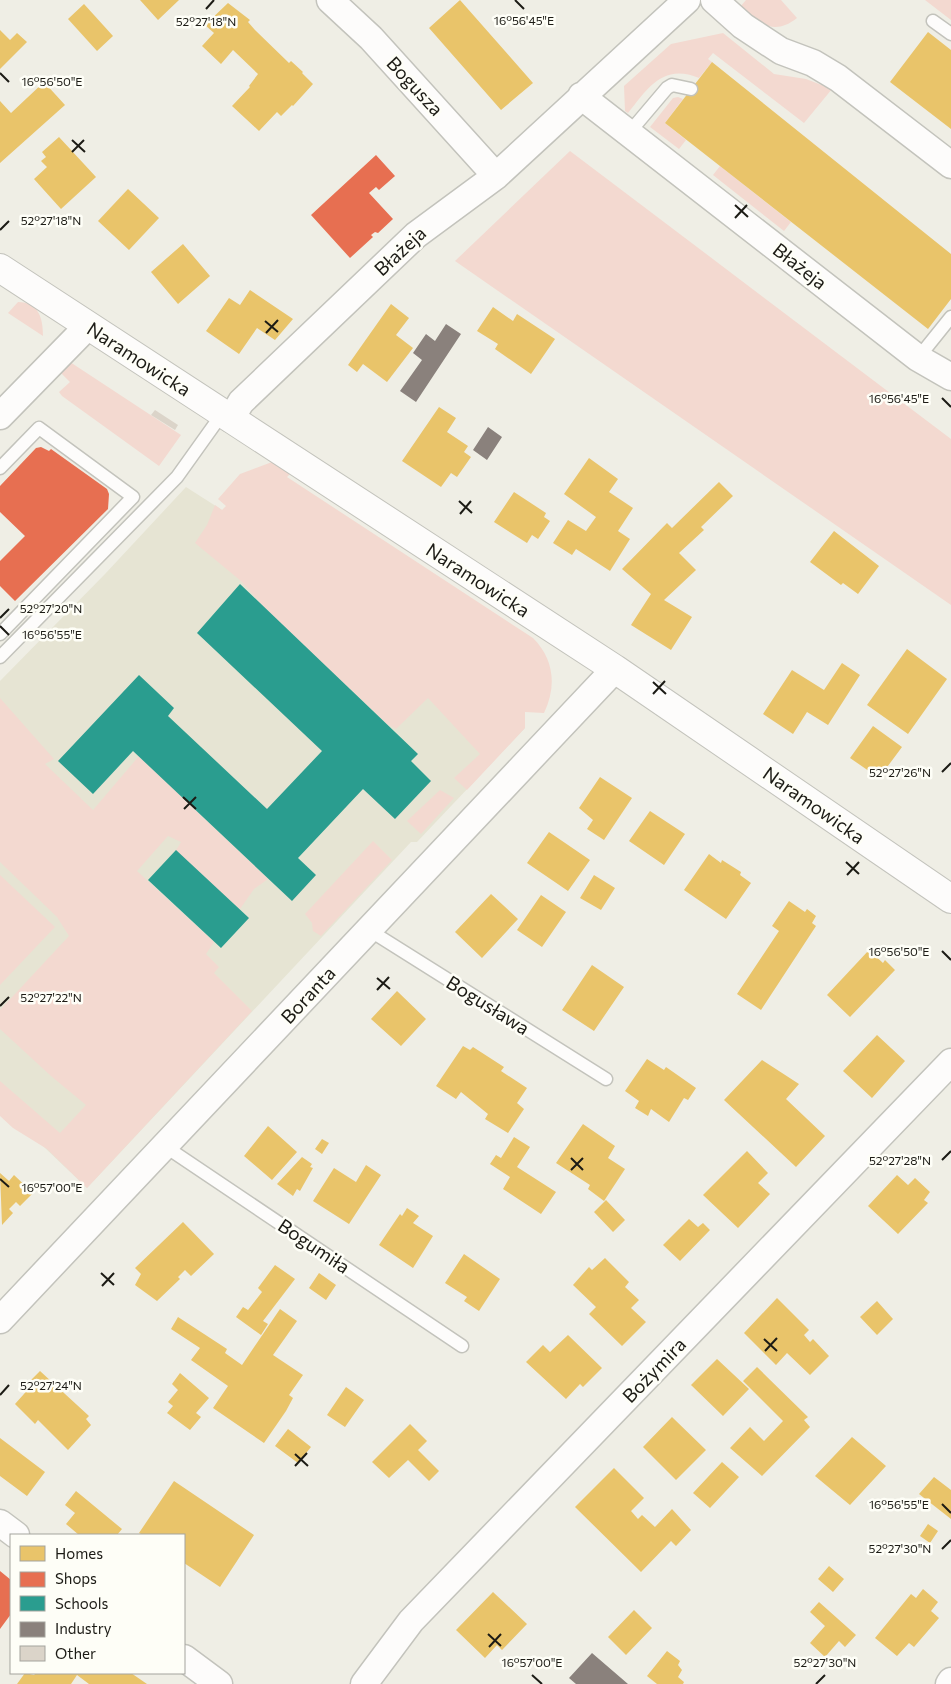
<svg xmlns="http://www.w3.org/2000/svg" width="951" height="1684" font-family="Commissioner,sans-serif">
  <style>
    .built { fill: #e6e4d3 }
    .green { fill: #f3d9d0 }
    .homes { fill: #e9c46a }
    .shops { fill: #e76f51 }
    .schools { fill: #2a9d8f }
    .industry { fill: #8a817c }
    .building { fill: #dbd4c9 }
    .lines { fill: none; stroke-linecap: round; stroke-linejoin: round }
    .lane-casing { stroke: #c3c3bc; stroke-width: 15 }
    .street-casing { stroke: #c3c3bc; stroke-width: 29 }
    .secondary-casing { stroke: #c3c3bc; stroke-width: 30 }
    .lane { stroke: #fdfcfb; stroke-width: 12 }
    .street { stroke: #fdfcfb; stroke-width: 26 }
    .secondary { stroke: #fdfcfb; stroke-width: 28 }
    .ticks { fill: none; stroke: #1c1b15; stroke-width: 2 }
    .labels { text-anchor: middle; stroke-width: 5; stroke-linejoin: round; paint-order: stroke }
    .street-label { font-size: 19px; fill: #1c1b15; stroke: #fefef7 }
    .ticks-label { font-size: 12px; text-anchor: middle; fill: #1c1b15; stroke: #fefef7; stroke-width: 5; stroke-linejoin: round; paint-order: stroke }
  </style>
  <rect width="100%" height="100%" fill="#efeee5"/>
  <!-- built -->
  <path class="built" d="M186,487L222,510L525,728L417,842H411L87,1188L0,1105V681L105,574Z"/>
  <!-- green -->
  <path class="green" d="M746,0H781L797,18C773,37 759,22 740,7Z
    M925,0H951V20Z
    M723,33L774,74L806,79L832,89L804,123L713,53L708,59L712,62L699,78C663,63 648,88 628,113L625,111L624,86L671,44Z
    M678,97L683,99L665,123L686,140L679,149L650,127L673,98Z
    M570,151L951,439V605L455,261Z
    M720,166L791,222L784,231L713,175Z
    M18,302C39,302 43,319 43,336L8,313Z
    M70,362L181,435L159,466L62,396L59,392L70,382L60,372Z
    M272,462L290,474L287,477L533,638C554,659 557,686 544,713L525,712V728L467,790L454,778L480,754L428,698L396,729L387,724L263,606L241,581L195,543L207,525L215,505L222,510L226,506L218,499L240,474Z
    M0,698L54,759L45,764L93,810L139,756L268,879L254,889L240,909L175,852L181,842L168,836L137,871L214,942L206,954L219,967L214,973L252,1011L87,1188L47,1149L13,1128L0,1116V1081L60,1133L86,1105L51,1076L0,1029V1010L69,936L57,917L0,862Z
    M440,790L454,798L421,834L407,821Z
    M373,841L392,860L321,936L313,931L312,923L305,914Z
    M0,875L55,927L0,985Z"/>
  <!-- homes -->
  <path class="homes" d="M140,0H179L158,20Z
    M460,0L533,83L501,110L429,28Z
    M228,3L250,20L248,22L255,30L289,63L291,61L303,72L302,73L313,84L293,106L292,105L281,116L277,112L259,131L232,106L250,87L249,86L258,74L233,50L221,64L202,46L214,33L205,25Z
    M84,4L113,36L97,51L68,19Z
    M0,30L10,40L17,33L27,42L0,69Z
    M928,32L951,50V129L890,82Z
    M712,62L951,254V299L928,329L665,123Z
    M44,82L65,105L0,163V101L11,113Z
    M59,137L96,177L61,209L34,179L47,167L41,161L46,157L42,152Z
    M128,189L159,218L129,250L98,221Z
    M183,244L210,276L178,304L151,272Z
    M250,290L293,319L275,340L257,328L239,354L206,331L229,298L240,305Z
    M391,304L409,318L396,335L413,348L387,382L363,364L357,372L348,365Z
    M493,307L513,321L517,314L555,339L531,374L495,349L498,344L477,331Z
    M439,407L456,418L447,432L468,446L464,452L471,457L457,477L451,473L441,487L402,461Z
    M589,458L618,479L609,492L633,508L618,531L630,539L610,571L576,549L572,555L553,543L568,520L586,531L596,517L564,494Z
    M719,482L733,496L701,527L704,530L679,553L696,570L664,600L692,617L671,650L631,625L651,594L622,569L667,523L672,528Z
    M514,492L546,513L544,517L550,521L538,539L532,535L527,543L494,522Z
    M834,531L879,566L858,594L843,583L841,585L810,562Z
    M907,649L947,679L908,734L867,705Z
    M842,663L860,675L828,725L807,712L793,734L763,714L792,670L824,690Z
    M873,726L902,747L879,778L850,758Z
    M600,777L632,798L604,840L587,829L593,820L579,808Z
    M650,811L685,834L664,865L629,841Z
    M549,832L590,860L568,891L527,863Z
    M709,854L721,863L722,860L741,872L740,875L751,883L726,919L684,890Z
    M594,875L615,888L601,910L580,898Z
    M491,894L518,919L482,958L455,932Z
    M541,895L566,912L542,947L517,930Z
    M789,901L805,912L807,909L816,916L812,923L816,926L761,1010L737,994L779,931L772,926Z
    M869,950L883,963L885,960L895,970L850,1017L827,995Z
    M592,965L624,987L594,1031L562,1010Z
    M397,991L426,1019L401,1046L371,1019Z
    M877,1035L905,1061L872,1098L843,1071Z
    M463,1046L470,1050L473,1047L504,1067L501,1071L527,1088L517,1103L524,1109L508,1133L485,1119L488,1114L461,1092L456,1099L436,1086Z
    M647,1059L664,1070L666,1067L696,1088L688,1100L684,1098L669,1122L651,1109L648,1116L635,1108L639,1101L625,1091Z
    M762,1060L799,1084L786,1099L825,1136L796,1167L724,1100Z
    M583,1124L615,1146L608,1158L625,1169L604,1201L588,1189L590,1185L556,1163Z
    M268,1126L297,1152L272,1180L244,1156Z
    M514,1137L530,1147L517,1167L556,1192L541,1214L503,1189L510,1177L490,1164L496,1155L501,1158Z
    M322,1139L329,1143L322,1154L315,1149Z
    M747,1151L768,1173L758,1183L770,1194L738,1228L703,1195Z
    M302,1157L312,1164L310,1167L313,1168L300,1191L297,1189L293,1196L277,1184Z
    M366,1165L381,1175L349,1224L313,1201L334,1168L356,1182Z
    M0,1173L9,1181L14,1175L33,1193L20,1206L16,1202L9,1209L13,1213L2,1225Z
    M897,1175L908,1185L915,1178L930,1192L924,1200L928,1203L898,1234L868,1206Z
    M606,1200L625,1220L613,1232L594,1212Z
    M407,1208L419,1216L413,1223L433,1236L413,1268L379,1245L400,1214L402,1216Z
    M689,1219L698,1227L703,1223L710,1230L680,1261L663,1245Z
    M183,1222L214,1254L191,1276L185,1270L178,1277L180,1279L157,1301L135,1285L141,1274L135,1268Z
    M464,1254L500,1279L479,1311L464,1301L467,1297L445,1283Z
    M605,1258L629,1282L625,1287L639,1300L631,1308L646,1322L622,1346L589,1314L596,1307L573,1285L589,1267L592,1270Z
    M275,1265L295,1279L263,1321L268,1324L261,1335L236,1317L243,1307L248,1310L262,1292L258,1288Z
    M319,1273L336,1285L326,1300L309,1288Z
    M777,1298L809,1330L804,1335L810,1342L813,1339L829,1356L810,1375L787,1353L776,1365L744,1333Z
    M877,1301L893,1319L877,1335L860,1317Z
    M280,1309L297,1321L273,1355L303,1375L289,1395L293,1398L286,1411L264,1443L213,1408L228,1386L191,1360L200,1348L171,1329L178,1317L227,1349L225,1353L242,1365Z
    M568,1335L602,1368L583,1387L580,1384L566,1399L526,1362L543,1345L550,1352Z
    M717,1359L749,1389L723,1416L691,1385Z
    M757,1367L808,1417L804,1420L810,1427L762,1476L730,1448L750,1427L764,1441L783,1421L743,1381Z
    M40,1371L89,1416L86,1419L91,1425L68,1450L38,1420L35,1424L15,1404L32,1385L29,1382Z
    M180,1373L209,1398L196,1413L201,1417L190,1430L167,1413L173,1406L168,1402L178,1390L172,1384Z
    M346,1387L364,1400L345,1427L327,1415Z
    M672,1417L706,1450L676,1480L643,1447Z
    M410,1424L427,1441L418,1450L439,1471L429,1481L408,1460L389,1478L372,1462Z
    M288,1429L311,1447L298,1463L275,1446Z
    M852,1437L886,1466L850,1505L815,1476Z
    M0,1438L45,1472L27,1496L0,1476Z
    M722,1462L739,1477L710,1508L693,1493Z
    M614,1468L644,1498L631,1511L638,1519L642,1515L655,1527L672,1509L691,1530L676,1546L671,1541L641,1572L575,1507Z
    M934,1477L951,1490V1519L919,1494Z
    M174,1481L254,1535L220,1587L184,1563V1535H143L139,1533Z
    M76,1491L122,1529L117,1535H79L66,1524L75,1513L65,1505Z
    M928,1524L938,1531L930,1543L920,1536Z
    M829,1566L844,1579L833,1592L818,1579Z
    M923,1589L938,1602L931,1611L939,1618L914,1647L909,1643L897,1656L875,1638L911,1594L916,1598Z
    M493,1592L527,1624L502,1650L497,1645L485,1658L456,1630Z
    M819,1602L856,1635L845,1647L839,1641L825,1657L810,1643L825,1626L810,1612Z
    M634,1610L652,1628L626,1655L608,1637Z
    M667,1651L680,1661L678,1665L682,1670L678,1677L684,1682L683,1684H657L647,1676Z
    M25,1673L34,1675L36,1673H131L147,1684H89L77,1675L71,1684H17Z"/>
  <!-- shops -->
  <path class="shops" d="M376,155L395,176L379,190L376,187L369,193L393,219L378,233L375,232L371,235L373,237L350,258L311,215Z
    M41,447L49,451L51,449L107,489L109,494L108,509L15,601L0,586V561L25,536L0,512V486L36,448Z
    M0,1571L11,1580V1614L0,1629Z"/>
  <!-- schools -->
  <path class="schools" d="M240,584L418,754L411,761L431,781L395,819L363,789L298,858L316,875L292,901L133,751L93,794L58,761L139,675L174,708L168,716L267,809L322,751L197,633Z
    M176,850L249,918L221,948L148,880Z"/>
  <!-- industry -->
  <path class="industry" d="M446,324L461,334L416,402L400,391L422,360L413,353L426,334L435,341Z
    M488,427L502,437L487,460L473,450Z
    M592,1653L628,1684H576L569,1678Z"/>
  <!-- building -->
  <path class="building" d="M155,410L178,425L175,430L151,415Z"/>
  <g class="lines">
    <!-- lane casing -->
    <g class="lane-casing">
      <path id="lane" d="M933,21L951,34
        M628,134L667,88L672,85L691,89
        M918,358L951,317
        M0,468L39,428L133,497L0,634
        M0,657L177,477L222,414
        M369,930L606,1079
        M166,1147L462,1346"/>
    </g>
    <!-- street casing -->
    <g class="street-casing">
      <path id="street" d="M330,0L371,38L496,176
        M714,0L743,26L781,51L813,63L838,78L951,165
        M581,96L918,358L951,377
        M0,416L88,326
        M231,419L241,402L416,235L496,176L687,0
        M0,1320L615,669
        M0,1523L16,1535
        M184,1658L219,1684
        M364,1684L411,1621L951,1062
        M949,1684L951,1681"/>
    </g>
    <!-- secondary casing -->
    <g class="secondary-casing">
      <path id="secondary" d="M0,268L615,669L951,899"/>
    </g>
    <!-- lane -->
    <use href="#lane" class="lane"/>
    <!-- street -->
    <use href="#street" class="street"/>
    <!-- secondary -->
    <use href="#secondary" class="secondary"/>
  </g>
  <!-- ticks -->
  <path class="ticks" d="M515,0L524,9M206,9L214,0M0,73L9,82M72,140L85,152M72,152L84,140M735,205L748,217M735,218L747,205M0,230L9,221M265,321L278,332M266,333L278,320M942,398L951,407M459,501L472,513M460,514L471,501M0,618L9,609M0,626L9,635M653,682L666,694M653,694L665,681M942,772L951,763M183,797L196,809M184,809L196,797M846,862L859,874M847,875L859,862M942,951L951,960M377,978L390,989M377,990L389,977M0,1006L9,997M571,1158L583,1170M942,1160L951,1151M571,1170L583,1158M0,1179L9,1187M101,1273L114,1285M102,1286L114,1273M764,1339L777,1351M765,1351L777,1338M0,1395L9,1385M295,1454L308,1466M295,1466L307,1453M942,1504L951,1513M942,1549L951,1540M488,1634L501,1646M489,1647L501,1634M532,1675L542,1684M816,1684L825,1675"/>
  <g class="labels">
    <!-- street labels -->
    <g class="street-label">
      <text transform="translate(415 86) rotate(47)" y="7">Bogusza</text>
      <text transform="translate(400 251) rotate(-43)" y="7">Błażeja</text>
      <text transform="translate(800 266) rotate(38)" y="7">Błażeja</text>
      <text transform="translate(139 359) rotate(33)" y="7">Naramowicka</text>
      <text transform="translate(478 580) rotate(33)" y="7">Naramowicka</text>
      <text transform="translate(814 805) rotate(35)" y="7">Naramowicka</text>
      <text transform="translate(308 995) rotate(-47)" y="7">Boranta</text>
      <text transform="translate(488 1005) rotate(32)" y="7">Bogusława</text>
      <text transform="translate(314 1246) rotate(34)" y="7">Bogumiła</text>
      <text transform="translate(654 1370) rotate(-46)" y="7">Bożymira</text>
    </g>
  </g>
  <g class="ticks-label">
    <text x="524" y="25">16°56'45"E</text>
    <text x="206" y="26">52°27'18"N</text>
    <text x="52" y="86">16°56'50"E</text>
    <text x="51" y="225">52°27'18"N</text>
    <text x="899" y="403">16°56'45"E</text>
    <text x="51" y="613">52°27'20"N</text>
    <text x="52" y="639">16°56'55"E</text>
    <text x="900" y="777">52°27'26"N</text>
    <text x="899" y="956">16°56'50"E</text>
    <text x="51" y="1002">52°27'22"N</text>
    <text x="900" y="1165">52°27'28"N</text>
    <text x="52" y="1192">16°57'00"E</text>
    <text x="51" y="1390">52°27'24"N</text>
    <text x="899" y="1509">16°56'55"E</text>
    <text x="900" y="1553">52°27'30"N</text>
    <text x="825" y="1667">52°27'30"N</text>
    <text x="532" y="1667">16°57'00"E</text>
  </g>
  <!-- legend -->
  <rect x="10" y="1534" width="175" height="140" fill="#fefef7" stroke="#a4a39d"/>
  <rect x="20" y="1546" width="25" height="15" fill="#e9c46a" stroke="#a4a39d"/>
  <text x="55" y="1559" font-size="15" fill="#1c1b15">Homes</text>
  <rect x="20" y="1572" width="25" height="15" fill="#e76f51" stroke="#a4a39d"/>
  <text x="55" y="1584" font-size="15" fill="#1c1b15">Shops</text>
  <rect x="20" y="1596" width="25" height="15" fill="#2a9d8f" stroke="#a4a39d"/>
  <text x="55" y="1609" font-size="15" fill="#1c1b15">Schools</text>
  <rect x="20" y="1622" width="25" height="15" fill="#8a817c" stroke="#a4a39d"/>
  <text x="55" y="1634" font-size="15" fill="#1c1b15">Industry</text>
  <rect x="20" y="1646" width="25" height="15" fill="#dbd4c9" stroke="#a4a39d"/>
  <text x="55" y="1659" font-size="15" fill="#1c1b15">Other</text>
</svg>
